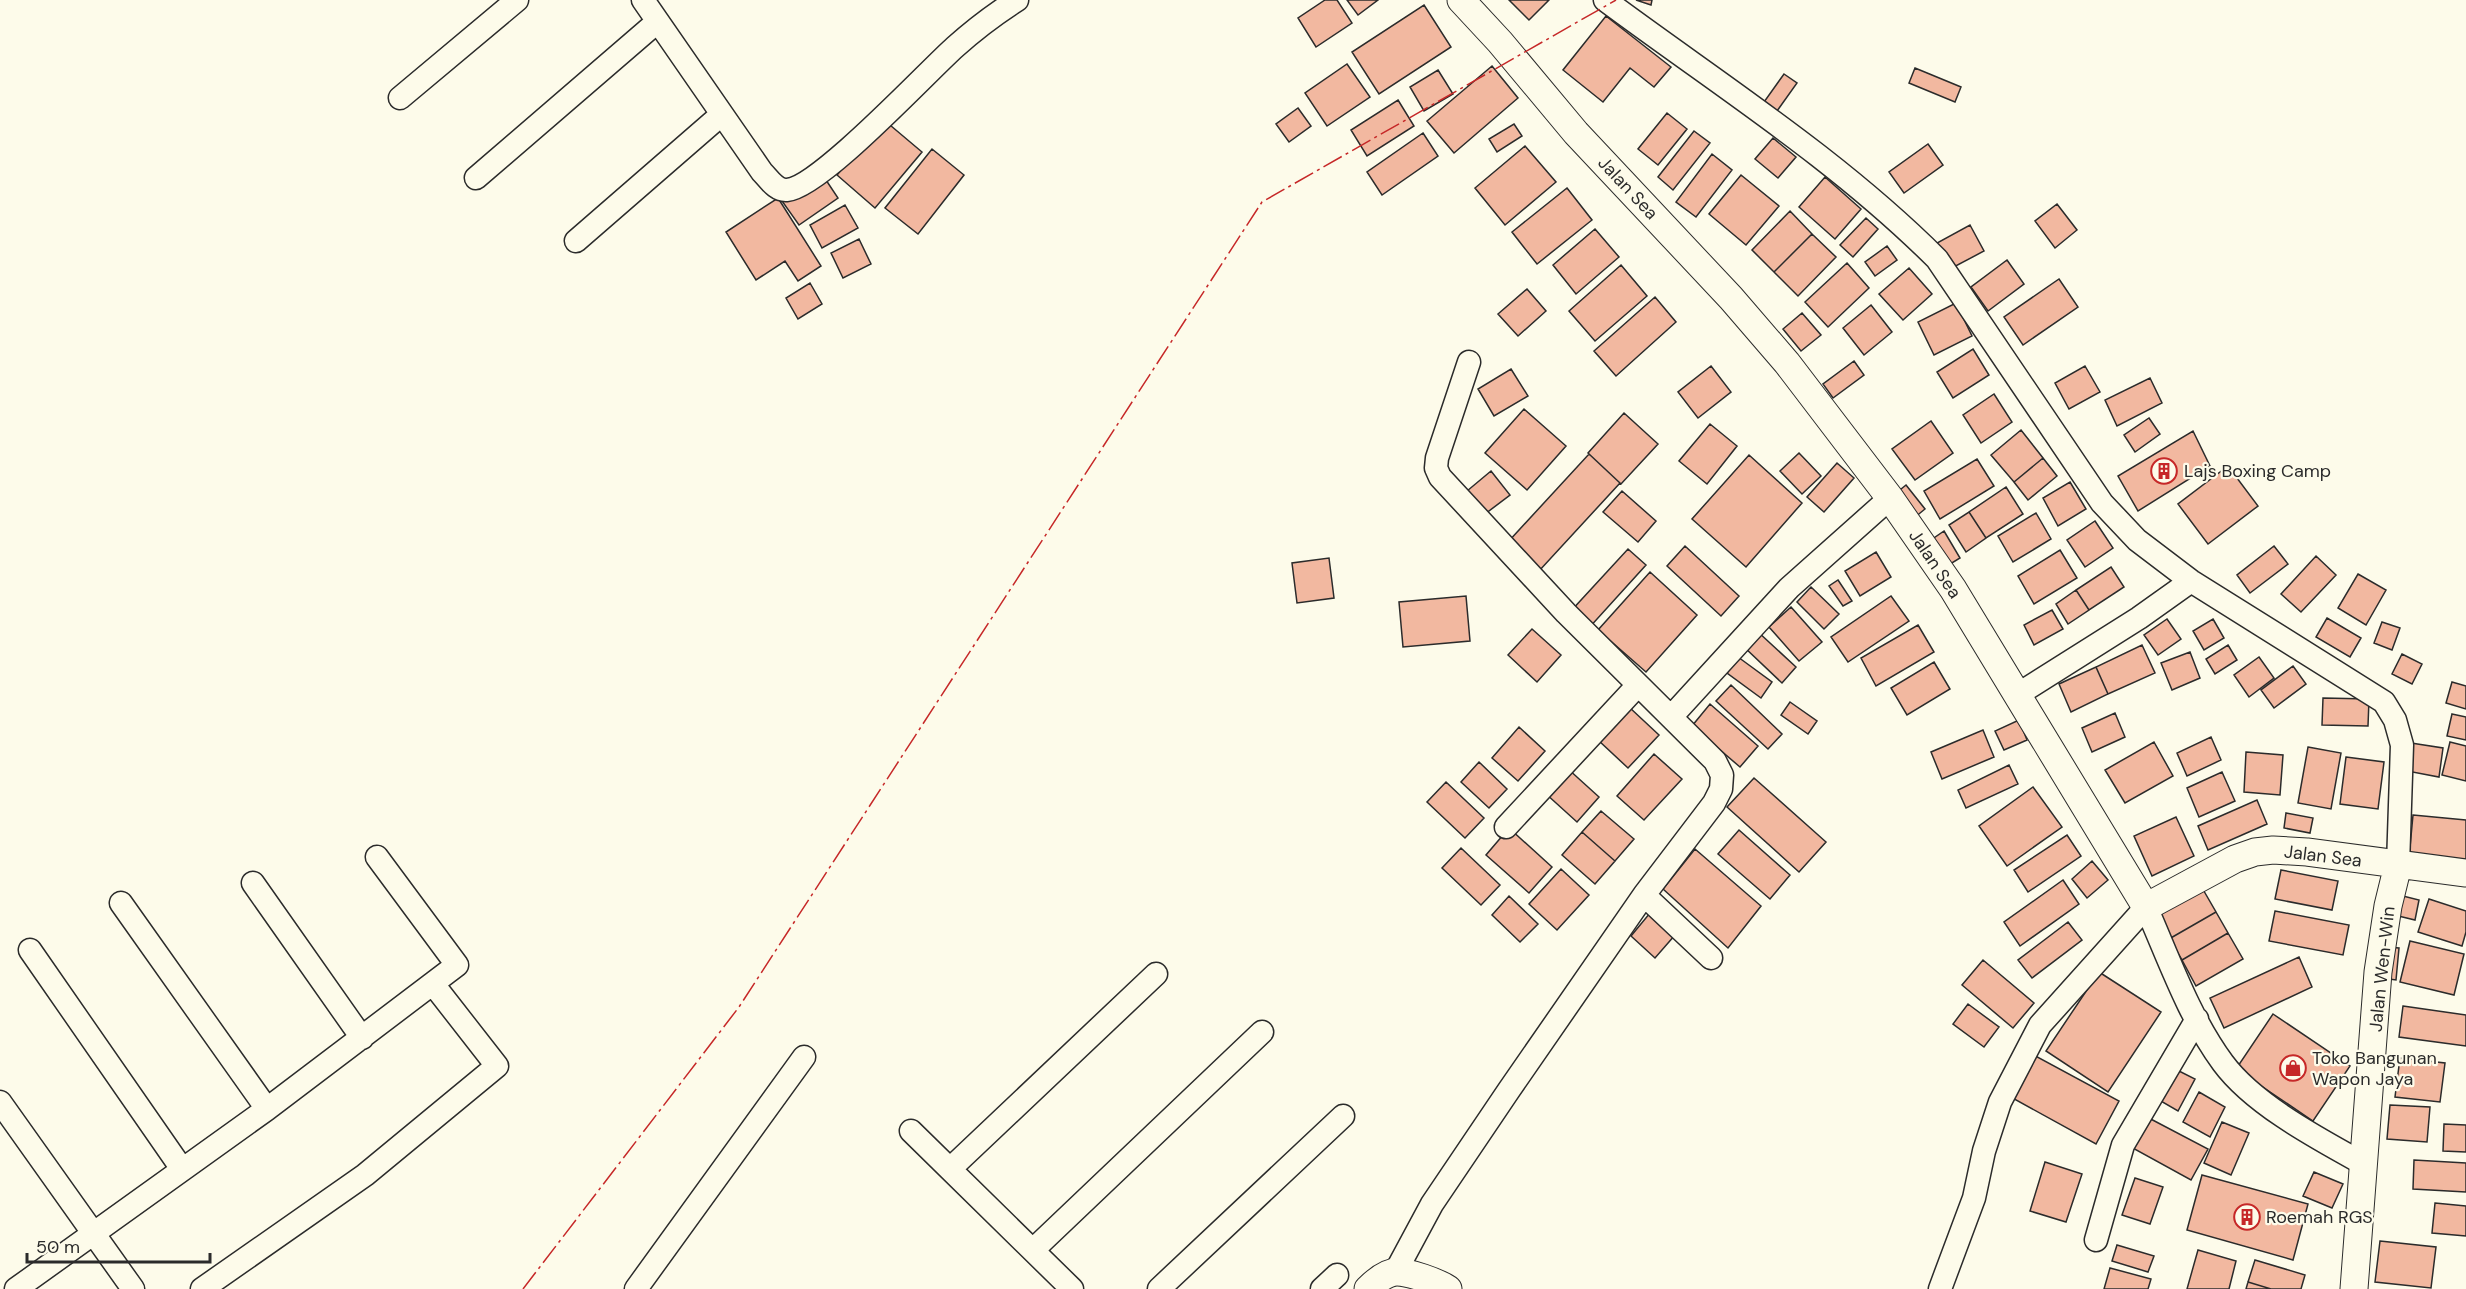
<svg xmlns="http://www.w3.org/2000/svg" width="2466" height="1289" font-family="'DM Sans',sans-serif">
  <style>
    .building { fill: #f2b8a0; stroke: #2b2b2b; stroke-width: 1.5 }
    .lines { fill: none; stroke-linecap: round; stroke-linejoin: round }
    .minor-casing { stroke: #2b2b2b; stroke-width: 25 }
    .tertiary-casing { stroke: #2b2b2b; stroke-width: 29 }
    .minor { stroke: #fdfbea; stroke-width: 22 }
    .tertiary { stroke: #fdfbea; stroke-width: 27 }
    .power { stroke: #c62828; stroke-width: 1.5; stroke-dasharray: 21 4.5 3 4.5; stroke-linecap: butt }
    .labels { text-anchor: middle; stroke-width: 4.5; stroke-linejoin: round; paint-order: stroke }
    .street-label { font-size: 18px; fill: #2b2b2b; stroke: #fdfbea }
    .poi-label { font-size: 18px; fill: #2b2b2b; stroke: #fdfbea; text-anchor: start }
  </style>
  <rect width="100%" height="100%" fill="#fdfbea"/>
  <!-- building -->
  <path class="building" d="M1325,0H1337L1352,23L1316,47L1298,18Z
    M1347,0H1378L1358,15Z
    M1509,0H1549L1529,20Z
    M1636,0H1652L1651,5Z
    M1424,5L1451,47L1379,94L1352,52Z
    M1606,16L1671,67L1654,87L1630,68L1603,102L1563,70Z
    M1347,64L1370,97L1327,126L1305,93Z
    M1492,66L1518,98L1454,153L1427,121Z
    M1915,68L1961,87L1955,102L1909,83Z
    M1438,70L1453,94L1424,111L1410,87Z
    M1784,74L1797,83L1777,111L1764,102Z
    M1398,100L1414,126L1367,156L1351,130Z
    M1298,108L1311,126L1289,142L1276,124Z
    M1667,113L1687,129L1658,165L1638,149Z
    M884,120L922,152L875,208L837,175Z
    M1514,124L1522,136L1497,152L1489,139Z
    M1694,131L1710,143L1673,190L1658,177Z
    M1423,133L1438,156L1382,195L1367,172Z
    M1773,138L1796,157L1778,178L1755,159Z
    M1928,144L1943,165L1904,193L1889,172Z
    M1525,146L1556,182L1505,225L1475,188Z
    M932,149L964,175L918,234L885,208Z
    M1712,154L1732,170L1696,217L1676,202Z
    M822,174L838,198L799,225L782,201Z
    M1741,175L1779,206L1746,245L1709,214Z
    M1825,177L1861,209L1835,239L1799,207Z
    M1567,188L1592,220L1537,264L1512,232Z
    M778,198L821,266L798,281L785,261L756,280L726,232Z
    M2057,204L2077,230L2055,248L2035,221Z
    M845,205L858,228L822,248L810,225Z
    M1790,211L1812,234L1774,272L1752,250Z
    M1866,218L1878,229L1853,257L1840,245Z
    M1970,225L1984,251L1950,269L1937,243Z
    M1595,229L1619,257L1576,294L1553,265Z
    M1812,234L1836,257L1798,296L1774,272Z
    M859,239L871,264L843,278L831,253Z
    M1887,246L1897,260L1875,276L1865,262Z
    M2007,260L2024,284L1988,311L1971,287Z
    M1847,263L1869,288L1828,327L1805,302Z
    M1621,265L1647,296L1595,341L1569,311Z
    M1909,268L1932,294L1903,320L1879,294Z
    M2059,279L2078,307L2023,345L2004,317Z
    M810,283L822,304L798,319L786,298Z
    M1527,289L1546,311L1518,336L1498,314Z
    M1655,297L1676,322L1616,376L1594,351Z
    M1956,303L1972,336L1934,355L1918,322Z
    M1871,305L1892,332L1864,355L1843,328Z
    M1802,313L1821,335L1801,351L1783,329Z
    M1973,349L1989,375L1953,398L1937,372Z
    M1854,361L1864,375L1833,398L1823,384Z
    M1711,366L1731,392L1698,418L1678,392Z
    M2085,366L2100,392L2069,409L2055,383Z
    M1511,369L1528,396L1494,416L1478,389Z
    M2150,378L2162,403L2117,426L2105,400Z
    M1994,394L2012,422L1981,443L1963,415Z
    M1524,409L1566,446L1527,490L1485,453Z
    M1624,413L1658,444L1621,484L1588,453Z
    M2149,418L2160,434L2135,452L2124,435Z
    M1931,421L1953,453L1915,480L1892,449Z
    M1710,424L1737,446L1707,484L1679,461Z
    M2021,430L2043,458L2014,482L1991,455Z
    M2193,431L2210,466L2138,511L2118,476Z
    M1799,453L1821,476L1802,494L1780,471Z
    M1589,454L1620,483L1539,571L1508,542Z
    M1749,455L1802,503L1746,567L1692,519Z
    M2043,458L2057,476L2028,500L2014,482Z
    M1977,459L1994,486L1940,519L1924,491Z
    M1837,463L1854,478L1824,512L1807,497Z
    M2228,466L2258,506L2208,544L2178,504Z
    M1491,471L1510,495L1485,514L1467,491Z
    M2070,482L2086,509L2058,526L2043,498Z
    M1906,485L1925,509L1914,518L1895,494Z
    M2006,487L2023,514L1986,538L1969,512Z
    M1622,491L1656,521L1638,542L1603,512Z
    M1969,512L1986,538L1966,552L1949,525Z
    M2036,513L2051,539L2013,562L1998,536Z
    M2095,521L2113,548L2085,567L2067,540Z
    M1944,531L1960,558L1947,566L1931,540Z
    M1685,546L1739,596L1721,616L1667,566Z
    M2274,546L2288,564L2250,593L2237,575Z
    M1628,549L1646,565L1588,629L1570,612Z
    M2060,550L2077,578L2034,604L2018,576Z
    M1876,552L1891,577L1860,596L1845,571Z
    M2316,556L2336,575L2301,612L2281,594Z
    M1329,558L1334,598L1297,603L1292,563Z
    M2111,567L2124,587L2089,610L2076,590Z
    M1650,572L1697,615L1646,672L1598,630Z
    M2358,574L2386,590L2366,625L2338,608Z
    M1838,580L1852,601L1843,606L1829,586Z
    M1811,587L1839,614L1824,629L1797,602Z
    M2076,590L2089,610L2068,624L2056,604Z
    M1466,596L1470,641L1403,647L1399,602Z
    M1891,596L1909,621L1848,662L1831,637Z
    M1791,607L1822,642L1799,661L1769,627Z
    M2052,610L2063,629L2034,645L2024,625Z
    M2327,618L2361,638L2350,657L2316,637Z
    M2167,619L2181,639L2158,655L2144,635Z
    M2213,619L2224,638L2204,650L2193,631Z
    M2382,622L2400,628L2392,650L2374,643Z
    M1918,625L1934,652L1876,686L1861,658Z
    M1532,629L1561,655L1537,682L1508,655Z
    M1757,631L1796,667L1782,683L1743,646Z
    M2142,645L2155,673L2108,694L2096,667Z
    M2228,645L2237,660L2215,674L2206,659Z
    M2190,652L2200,678L2172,690L2161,663Z
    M2402,654L2422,664L2412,684L2392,674Z
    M1738,657L1772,682L1761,698L1727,673Z
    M2259,657L2274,678L2249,697L2234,675Z
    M1934,662L1950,689L1907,715L1891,688Z
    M2293,666L2306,684L2274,708L2261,690Z
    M2096,667L2108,694L2071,712L2059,684Z
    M2452,682L2466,686V709L2446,703Z
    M1731,685L1782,734L1768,749L1716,701Z
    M2323,698L2369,699L2368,726L2322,725Z
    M1790,702L1817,721L1808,734L1781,715Z
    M1710,704L1758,746L1740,767L1692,726Z
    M1629,707L1659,735L1628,768L1598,740Z
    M2115,713L2125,737L2092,752L2082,728Z
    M2452,714L2466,717V740L2447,736Z
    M2019,720L2027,740L2004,750L1995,731Z
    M1519,727L1545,751L1518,781L1492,758Z
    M1983,730L1994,757L1942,779L1931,752Z
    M2211,737L2221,760L2187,776L2177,753Z
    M2154,742L2173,776L2125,803L2105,770Z
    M2450,742L2466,746V781L2442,775Z
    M2411,743L2443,748L2439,777L2407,771Z
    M2308,747L2341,753L2331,809L2298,803Z
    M2246,752L2283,755L2280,795L2244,792Z
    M1654,754L1682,779L1644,820L1617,796Z
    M2346,757L2384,762L2378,809L2340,804Z
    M1479,762L1507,789L1489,808L1461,782Z
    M2009,765L2018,784L1966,808L1958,790Z
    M1567,768L1599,797L1577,822L1545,793Z
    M2222,772L2235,801L2199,817L2187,788Z
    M1754,778L1826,842L1799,872L1727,807Z
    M1446,782L1484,818L1465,838L1427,802Z
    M2033,787L2062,827L2007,866L1979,826Z
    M2257,800L2267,824L2208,850L2198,826Z
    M1601,811L1634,839L1615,861L1582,832Z
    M2286,813L2313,818L2310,833L2284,828Z
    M2413,815L2466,820V863L2409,858Z
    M2176,817L2194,856L2152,876L2134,836Z
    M1509,828L1552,867L1529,893L1486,855Z
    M1739,830L1790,875L1770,899L1718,854Z
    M1582,832L1615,861L1595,884L1562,855Z
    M2067,835L2081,856L2028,892L2014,870Z
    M1461,848L1500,885L1481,905L1442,868Z
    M1695,849L1761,906L1728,948L1663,889Z
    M2092,861L2108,880L2087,898L2072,879Z
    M1561,869L1589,895L1557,930L1529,904Z
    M2281,870L2338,881L2332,910L2275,899Z
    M2063,880L2079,904L2020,946L2004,922Z
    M2201,886L2216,912L2169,939L2154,913Z
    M2395,894L2419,900L2415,920L2390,914Z
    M1509,896L1538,924L1520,942L1492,915Z
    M2429,899L2466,911V932L2462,946L2418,932Z
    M2275,911L2349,925L2343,955L2269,941Z
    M2216,912L2228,933L2182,960L2169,939Z
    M1650,913L1675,935L1655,958L1631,936Z
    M2068,922L2082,940L2032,978L2018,960Z
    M2228,933L2243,959L2196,986L2182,960Z
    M2410,941L2464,954L2454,995L2400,982Z
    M2385,947L2399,948L2396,980L2382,978Z
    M2299,957L2312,987L2224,1028L2210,998Z
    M1983,960L2034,1003L2013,1028L1962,985Z
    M2099,972L2161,1012L2108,1092L2046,1051Z
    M1968,1004L1999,1027L1984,1047L1953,1024Z
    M2403,1006L2466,1015V1046L2399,1037Z
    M2273,1014L2350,1066L2313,1121L2236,1069Z
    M2030,1053L2119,1101L2096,1144L2007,1095Z
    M2400,1058L2445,1063L2440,1102L2395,1097Z
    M2175,1069L2195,1079L2178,1111L2159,1100Z
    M2199,1092L2225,1107L2210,1137L2183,1122Z
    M2390,1105L2430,1107L2427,1142L2387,1139Z
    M2145,1116L2208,1149L2191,1180L2129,1146Z
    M2222,1122L2249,1133L2231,1175L2204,1163Z
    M2444,1124L2466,1125V1152L2443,1151Z
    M2414,1160L2466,1163V1192L2413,1189Z
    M2045,1162L2082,1174L2066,1222L2030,1211Z
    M2314,1172L2343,1184L2332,1208L2303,1196Z
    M2202,1175L2308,1204L2293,1260L2187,1230Z
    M2135,1178L2163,1187L2150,1224L2122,1215Z
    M2435,1203L2466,1206V1236L2432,1233Z
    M2380,1241L2436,1247L2431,1288L2375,1282Z
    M2117,1245L2154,1256L2148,1272L2112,1261Z
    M2198,1250L2236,1261L2229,1289H2187Z
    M2255,1260L2305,1275L2301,1289H2271L2248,1282Z
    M2110,1268L2151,1279L2148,1289H2104Z
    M2248,1282L2271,1289H2246Z"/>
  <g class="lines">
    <!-- minor casing -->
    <g class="minor-casing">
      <path id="minor" d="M643,0L762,172C769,179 776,191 787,190C819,188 925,74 955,47C974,30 995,14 1017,0
        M1605,0C1718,84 1837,159 1937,259L2102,503L2137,540L2191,581L2384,702L2395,720L2402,745L2398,865
        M400,98L517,0
        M476,178L657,22
        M576,241L721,115
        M2017,695L2139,618L2191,581
        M1671,717L1789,588L1890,498
        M1506,827L1638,685
        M253,883L362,1038
        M1644,895L1711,958
        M121,903L267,1109
        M30,950L182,1169
        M0,1102L133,1289
        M911,1131L1072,1289
        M950,1169L1156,974
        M2096,1240L2123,1145L2197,1019
        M1034,1249L1262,1032
        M1396,1271L1432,1204L1509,1090L1644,895L1714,803L1721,789L1722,775L1715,761L1566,613L1440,477L1436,468L1437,458L1469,362
        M16,1289L267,1109L457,965L377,857
        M202,1289L365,1175L497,1066L433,984
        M636,1289L804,1057
        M1159,1289L1343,1116
        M1322,1289L1337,1275
        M1940,1289L1974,1198L1984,1151L2000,1102L2040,1025L2146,907C2169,959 2189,1017 2223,1063C2254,1105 2319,1139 2364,1164"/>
    </g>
    <!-- tertiary casing -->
    <g class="tertiary-casing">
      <path id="tertiary" d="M1461,0L1500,42L1576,133L1731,298L1787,363L1890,498L1953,589L2146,907L2235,859L2255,852L2273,850L2307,852L2466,873
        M1368,1289C1375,1282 1386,1272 1397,1272C1409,1272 1438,1282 1448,1289
        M2354,1289L2378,972L2388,906L2398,865"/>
    </g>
    <!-- minor -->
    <use href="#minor" class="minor"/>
    <!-- tertiary -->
    <use href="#tertiary" class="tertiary"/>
    <!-- power -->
    <path class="power" d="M523,1289L739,1007L1262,202L1616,0"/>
  </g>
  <!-- icons -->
  <defs>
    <g id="building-ring" transform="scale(1.35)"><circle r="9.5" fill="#fdfbea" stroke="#c62828" stroke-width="1.5"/><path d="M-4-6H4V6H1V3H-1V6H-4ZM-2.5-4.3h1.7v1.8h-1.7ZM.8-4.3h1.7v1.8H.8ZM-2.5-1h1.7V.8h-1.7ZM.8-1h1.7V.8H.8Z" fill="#c62828"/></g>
    <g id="shop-ring" transform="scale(1.35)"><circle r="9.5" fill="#fdfbea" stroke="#c62828" stroke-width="1.5"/><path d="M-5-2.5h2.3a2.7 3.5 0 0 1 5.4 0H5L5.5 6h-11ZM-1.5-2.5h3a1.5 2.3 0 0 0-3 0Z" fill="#c62828"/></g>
  </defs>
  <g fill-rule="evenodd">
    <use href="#building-ring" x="2164" y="471"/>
    <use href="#shop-ring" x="2293" y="1068"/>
    <use href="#building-ring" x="2247" y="1217"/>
  </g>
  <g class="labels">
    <!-- street labels -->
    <g class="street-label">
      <text transform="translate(1628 188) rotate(47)" y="6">Jalan Sea</text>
      <text transform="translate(1935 564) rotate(56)" y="6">Jalan Sea</text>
      <text transform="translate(2323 856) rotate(7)" y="6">Jalan Sea</text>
      <text transform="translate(2382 969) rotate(-84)" y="6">Jalan Wen-Win</text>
    </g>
    <!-- poi labels -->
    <g class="poi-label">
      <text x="2184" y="477">Lajs Boxing Camp</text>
      <text x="2312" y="1064">Toko Bangunan<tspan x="2312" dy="21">Wapon Jaya</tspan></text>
      <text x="2266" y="1223">Roemah RGS</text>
    </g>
  </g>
  <!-- scale -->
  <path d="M27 1253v9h183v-9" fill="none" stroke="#2b2b2b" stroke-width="3"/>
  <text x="36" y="1253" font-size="18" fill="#2b2b2b" stroke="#fdfbea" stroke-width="4.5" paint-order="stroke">50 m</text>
</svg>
